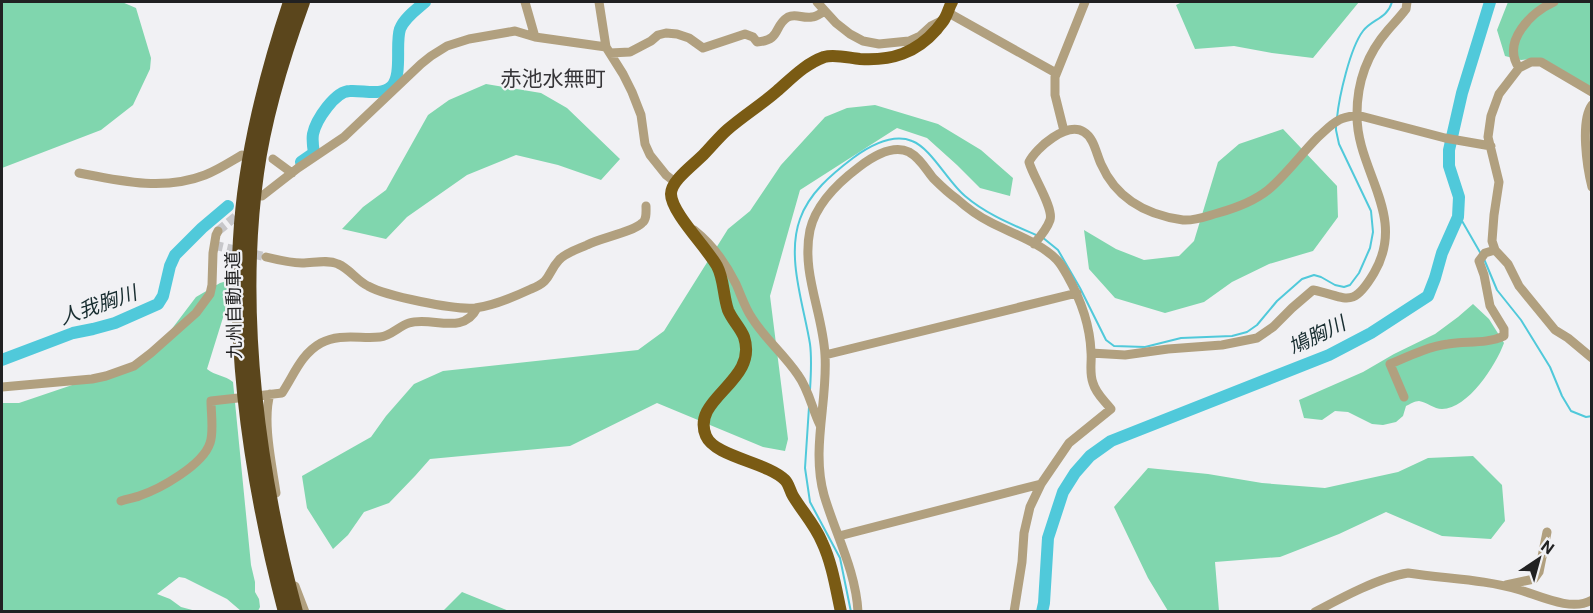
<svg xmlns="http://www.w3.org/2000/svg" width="1593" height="613" font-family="Roboto,'Noto Sans JP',sans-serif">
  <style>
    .green { fill: #80d6ae }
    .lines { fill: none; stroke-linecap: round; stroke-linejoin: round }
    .stream { stroke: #50c9da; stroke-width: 2 }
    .river { stroke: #50c9da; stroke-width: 12 }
    .minor-tunnel { stroke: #c7c7ca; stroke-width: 9; stroke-dasharray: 9 4.5; stroke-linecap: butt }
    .minor { stroke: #b1a07f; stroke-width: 9 }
    .major { stroke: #7a5b14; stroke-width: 12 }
    .highway { stroke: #5b461c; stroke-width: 14 }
    .labels { text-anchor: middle; stroke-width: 4.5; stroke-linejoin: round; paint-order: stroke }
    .street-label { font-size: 18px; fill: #212122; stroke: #f1f1f4 }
    .water-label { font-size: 20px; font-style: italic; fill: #192e31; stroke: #f1f1f4 }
    .quarter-label { font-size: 21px; fill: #363538; stroke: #f1f1f4 }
  </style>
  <rect width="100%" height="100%" fill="#f1f1f4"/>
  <!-- green -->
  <path class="green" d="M2,2H122L136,8L151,58L150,69L133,105L101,130L2,168Z
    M1182,2H1359L1313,58L1272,53L1234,46L1195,49L1176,5Z
    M1508,2H1591V87L1542,58L1521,60L1505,56L1497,30Z
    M486,84L541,93L567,108L620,159L601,180L558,165L516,155L467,175L407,217L386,239L342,229L363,207L386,190L428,115L449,100Z
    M875,105L938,124L981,150L1013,178L1010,196L980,188L957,165L927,138L897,128L800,190L770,296L788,439L785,451L763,447L657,403L570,446L430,459L415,476L389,503L364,512L348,535L333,549L307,508L302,476L371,437L386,416L414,384L443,371L638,350L664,331L728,229L750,211L781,165L825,117L847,108Z
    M1283,129L1337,186L1338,217L1313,251L1269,264L1232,282L1204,302L1165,313L1115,298L1089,269L1084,230L1116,249L1144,260L1179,256L1194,241L1218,162L1239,144Z
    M227,281L230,287V295L207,369C215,376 225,375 233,382L251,565L255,582V592L259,599L260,607L258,611H241L227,599L185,578L179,577L157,594L170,599L181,607L196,611L2,612V403H19L149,359L196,297L220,283Z
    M1473,304L1489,319L1504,343C1496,365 1468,409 1442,409C1434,409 1427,402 1419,401C1415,401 1410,404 1406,406L1403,416L1396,422L1383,425L1372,424L1348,412L1335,411L1322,420L1304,418L1299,400L1363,372L1394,354L1435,334L1458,317Z
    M1473,456L1502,485L1505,521L1491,539L1442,536L1386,512L1339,534L1280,557L1215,562L1219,611H1168L1148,578L1114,507L1148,468L1208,474L1262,483L1325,488L1398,472L1428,458Z
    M462,592L504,609L509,611H443Z"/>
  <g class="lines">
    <!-- stream -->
    <path class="stream" d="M1337,118C1339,97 1350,48 1363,31C1372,19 1387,19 1392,2
      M1458,214L1481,254
      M1042,237L1058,250L1080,288L1106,340L1114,346L1145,347L1181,338L1232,336L1247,332L1257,325L1277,301L1302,279L1314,275L1321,277L1335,285L1344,287L1350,285L1359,273L1370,248L1373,232L1371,211L1339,144L1336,130V124
      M1484,259L1497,290L1521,320L1550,367L1562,396L1571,411L1586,417L1592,416
      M810,390C811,374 812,359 810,344C804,306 786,257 800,219C809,193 832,174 853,158C868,147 892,133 912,141C931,148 948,182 965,196C986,214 1011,224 1036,235
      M809,407L805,468L810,502L840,558L851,612"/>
    <!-- river -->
    <path class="river" d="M301,162L314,153C313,147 312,140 313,134C316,120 335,91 350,91C363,90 381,96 391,87C403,76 395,44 400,29C404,18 417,9 425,2
      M2,360L73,333L93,329L115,323L158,304L163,296L170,266L175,255L202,228L228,206
      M1042,612L1044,603L1048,538L1063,492L1075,473L1090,456L1111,441L1329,355L1371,333L1428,296L1435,278L1442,253L1458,217L1459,197L1449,166V150L1462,93L1490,2"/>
    <!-- minor-tunnel -->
    <path class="minor-tunnel" d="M218,231L244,210
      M214,245L266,257"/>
    <!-- minor -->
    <path class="minor" d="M525,2L535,37L606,47
      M599,2L606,47L623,74L632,92L641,115L645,144L650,155L666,175L675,182
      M817,2L825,11L836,23L850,34L863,41L879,44L909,41L920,36L931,26L943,20
      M947,12L1056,73
      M610,53L630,52L651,41L658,35L666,33L677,34L689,38L703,48L745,34L753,37L757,42C782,40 773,26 788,17C796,13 803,19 812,17C816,17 821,13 825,11
      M1519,68C1501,41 1532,12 1554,2
      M1592,92L1541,62H1531L1519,68L1499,94L1491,116L1488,137L1499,182L1494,215L1492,241L1495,250L1508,264L1519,286L1555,330L1568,338L1592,358
      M1592,105C1580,121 1587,168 1592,187
      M1064,131L1055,95V77L1085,2
      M273,159L292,173
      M79,173C120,181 164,191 205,175C218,170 230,162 242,155
      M262,196L298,168L344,137L421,64L431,56L447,46L469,39L515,31L535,37
      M694,230C712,244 726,264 736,284C741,295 745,308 752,318C765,339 784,354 798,375C809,390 812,409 820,425
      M1034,244C1040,237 1047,229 1050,220C1054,208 1033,177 1029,162C1036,148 1067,121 1084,132C1094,138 1096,153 1101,164C1116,198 1146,215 1183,220C1195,221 1207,216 1218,213C1236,208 1253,202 1268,190C1286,175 1301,154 1318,137C1325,131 1331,124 1339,120C1344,117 1351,116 1357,115L1445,138L1491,146
      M266,257C278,260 290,263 302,263C314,263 327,259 338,264C350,269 357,281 368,286C386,296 454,310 475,308C491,306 516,296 531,289C552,281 547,273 559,260C565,253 578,249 587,245C600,238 633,232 642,223C647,220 646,211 646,206
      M1091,353L1125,355L1168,349L1222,345L1257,338L1273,327L1292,308L1313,290C1347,297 1352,310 1374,273C1408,215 1356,171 1357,114C1357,82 1367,54 1388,30C1394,23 1400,17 1406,9L1407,2
      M825,355L1077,293
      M2,387L92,379L106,376L134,366L151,353L196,313L210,294L212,285L213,253L216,235L218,231
      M270,394C262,421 272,465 276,493
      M1404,397L1390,364C1409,356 1427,347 1448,344C1466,341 1487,344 1504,336V329L1490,306L1484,275L1479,261L1485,253L1495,250
      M121,501C127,499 134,498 139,496C160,489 203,465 210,443C214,433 211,413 211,401L282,393C294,375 301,354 321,343C339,333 361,339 380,337C391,336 399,326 409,323C432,316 463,336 477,308
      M839,536L1041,484
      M1506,585L1534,579L1539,572L1547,532
      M295,586L305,612
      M858,612C856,571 835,533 824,495C811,449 828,401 825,355C823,313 801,273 810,230C816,204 839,182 859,167C872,157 892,144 909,152C920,158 925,168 933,178C941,186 948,193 957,199C967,208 978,216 990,222C1011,233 1041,243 1057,260C1061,264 1064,270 1067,275C1080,298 1090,324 1091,352C1092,362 1089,373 1093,383C1096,394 1104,400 1111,409L1069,443L1041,484L1030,507L1024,533L1022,562L1014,612
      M1315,612C1341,598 1380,577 1408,573C1446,579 1483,579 1520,590C1540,596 1572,612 1592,600"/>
    <!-- major -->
    <path class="major" d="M841,612C836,589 832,563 822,542C815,525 802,511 793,496C790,491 789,484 785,480C767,462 715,457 706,436C690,398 759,382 744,337C740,327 732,320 728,310C723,295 724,279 717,266C707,248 671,212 671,194C671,180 695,164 705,153C712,146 719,137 727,130C743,116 761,105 777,91C792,78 805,64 824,57C835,54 849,58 860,59C892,61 916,53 937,29C939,26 943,22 945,18C948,13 949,7 952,2"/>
    <!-- highway -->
    <path class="highway" d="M285,612C252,486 231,353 241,224C247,147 266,74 290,2
      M296,612C259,474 237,315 257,173C265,114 283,57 303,2"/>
  </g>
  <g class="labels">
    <!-- street labels -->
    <g class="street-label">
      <text transform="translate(234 305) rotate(-91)" y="6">九州自動車道</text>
    </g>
    <!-- water labels -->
    <g class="water-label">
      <text transform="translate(98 305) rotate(-19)" y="7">人我胸川</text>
      <text transform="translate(1317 335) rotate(-26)" y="7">鳩胸川</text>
    </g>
    <!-- quarter labels -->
    <g class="quarter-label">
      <text x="553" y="86">赤池水無町</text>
    </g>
  </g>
  <!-- border -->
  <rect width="1593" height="613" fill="none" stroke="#212122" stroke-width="6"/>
  <!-- north arrow -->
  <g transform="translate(1539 559) rotate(36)" stroke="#f1f1f4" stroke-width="4.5" paint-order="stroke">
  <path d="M0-4.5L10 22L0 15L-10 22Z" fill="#212122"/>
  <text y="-9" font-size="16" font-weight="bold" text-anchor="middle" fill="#212122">N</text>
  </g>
</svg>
